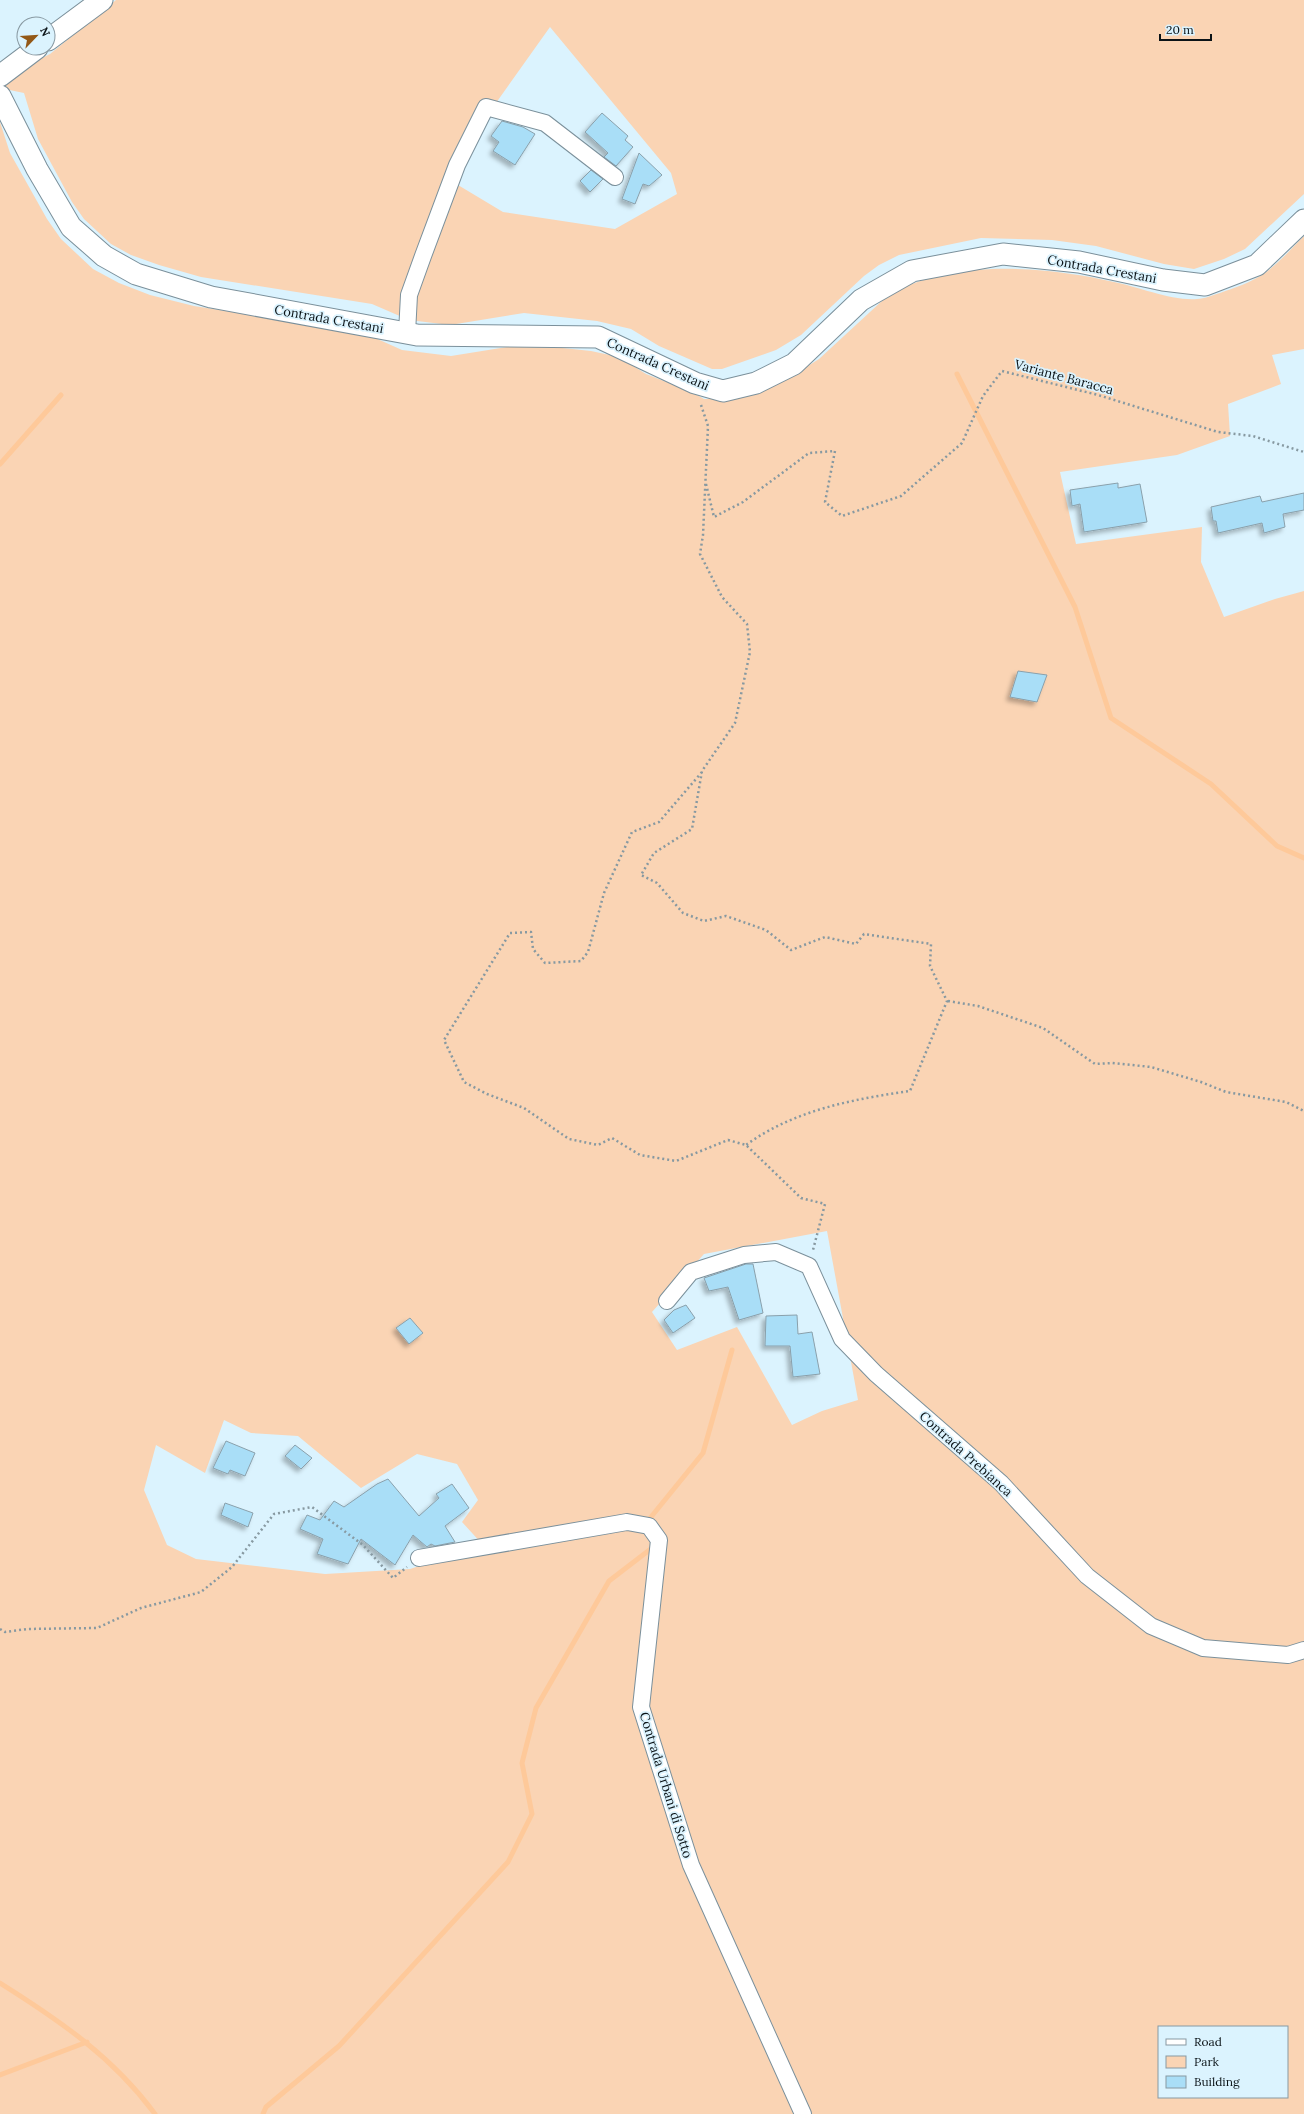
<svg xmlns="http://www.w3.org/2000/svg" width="1304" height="2114" font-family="Lora,serif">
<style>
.green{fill:#fad4b4;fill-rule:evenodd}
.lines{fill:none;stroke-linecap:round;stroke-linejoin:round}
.stream{stroke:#fec99a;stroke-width:5}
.building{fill:#a9def7;stroke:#8aa0ab;filter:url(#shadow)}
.minor-casing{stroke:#7b909b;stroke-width:18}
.tertiary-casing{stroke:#7b909b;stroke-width:23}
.path{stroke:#8799a1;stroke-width:2.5;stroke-dasharray:2 3;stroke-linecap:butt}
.minor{stroke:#fff;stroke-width:16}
.tertiary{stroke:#fff;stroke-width:21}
.labels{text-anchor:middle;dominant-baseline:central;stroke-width:3.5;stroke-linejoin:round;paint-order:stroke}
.street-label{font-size:13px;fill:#0b1317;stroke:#dbf3fe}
</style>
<defs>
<filter id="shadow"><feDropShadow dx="-3.5" dy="3.5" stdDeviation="2" flood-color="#0004"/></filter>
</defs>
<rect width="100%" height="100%" fill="#dbf3fe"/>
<path class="green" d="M 116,0 L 1304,0 L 1304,194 L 1245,249 L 1224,259 L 1194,269 L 1164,264 L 1096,246 L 1052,240 L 981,238 L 899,255 L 879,265 L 864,276 L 801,335 L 776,350 L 722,369 L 712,369 L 659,346 L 631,329 L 597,321 L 524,313 L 450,325 L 409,320 L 372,304 L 201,277 L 159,265 L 131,255 L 111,244 L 84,219 L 72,202 L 38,139 L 24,93 L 0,88 L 0,79 L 50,54 ZM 550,27 L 671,173 L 677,194 L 615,229 L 503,212 L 458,185 L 465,165 L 491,110 Z
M 0,122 L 10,153 L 47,219 L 61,239 L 93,269 L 119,283 L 150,295 L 194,306 L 364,333 L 402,350 L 451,356 L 525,344 L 591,351 L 619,357 L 646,374 L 692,392 L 704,399 L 725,399 L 789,378 L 819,359 L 883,300 C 941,257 1047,266 1114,282 C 1139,287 1172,301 1197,299 C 1204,299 1213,295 1220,293 C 1234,288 1249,283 1262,275 C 1277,265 1291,249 1304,236 L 1304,349 L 1272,355 L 1281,384 L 1228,404 L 1230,436 L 1177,455 L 1060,472 L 1076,544 L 1202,527 L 1201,562 L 1224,617 L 1275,599 L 1304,591 L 1304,2114 L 0,2114 ZM 827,1231 L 858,1400 L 822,1411 L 792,1425 L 737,1327 L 677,1350 L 652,1312 L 704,1254 ZM 224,1420 L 251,1433 L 298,1436 L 361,1488 L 417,1454 L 457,1464 L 478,1500 L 462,1522 L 483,1545 L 410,1569 L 325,1574 L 196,1559 L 167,1545 L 144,1490 L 156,1445 L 205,1473 ZM 1159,2027 L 1287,2027 L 1287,2097 L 1159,2097 Z"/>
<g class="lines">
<path class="stream" d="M 957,374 L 1075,607 L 1111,718 L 1211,784 L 1277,846 L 1304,858
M 0,464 L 61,395
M 651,1517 L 703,1453 L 732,1350
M 0,1983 C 59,2020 113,2057 155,2114
M 0,2075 L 87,2042
M 263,2114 L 266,2107 L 339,2046 L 508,1862 L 532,1814 L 522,1763 L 536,1708 L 609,1581 L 652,1548"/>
</g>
<path class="building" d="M 602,113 L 628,136 L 625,140 L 633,147 L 616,166 L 604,157 L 608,153 L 585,132 Z
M 502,121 L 523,127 L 535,134 L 515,165 L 493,151 L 499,142 L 491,136 Z
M 639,153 L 662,175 L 649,186 L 643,184 L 635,204 L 622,199 Z
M 591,170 L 603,179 L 590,192 L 580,181 Z
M 1118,483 L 1118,488 L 1140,484 L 1147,522 L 1084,532 L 1080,504 L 1072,506 L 1070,490 Z
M 1304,493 L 1304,510 L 1283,514 L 1285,527 L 1264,533 L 1262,523 L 1218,533 L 1216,521 L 1213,521 L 1211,507 L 1260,496 L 1262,502 Z
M 1018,671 L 1047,675 L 1037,702 L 1010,697 Z
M 746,1264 L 753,1264 L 763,1313 L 739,1320 L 728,1287 L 709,1291 L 704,1278 Z
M 686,1305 L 695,1318 L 673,1333 L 664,1320 L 674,1310 Z
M 797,1315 L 798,1334 L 812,1332 L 820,1374 L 793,1377 L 790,1346 L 765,1346 L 766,1316 Z
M 410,1318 L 423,1333 L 409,1344 L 396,1328 Z
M 226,1441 L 255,1453 L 245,1476 L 230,1470 L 228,1474 L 213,1468 Z
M 295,1445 L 312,1458 L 301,1469 L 285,1456 Z
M 388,1479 L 419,1516 L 439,1498 L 436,1494 L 452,1484 L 469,1508 L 445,1526 L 455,1542 L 435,1546 L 431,1544 L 427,1547 L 413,1535 L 395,1565 L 361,1539 L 348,1564 L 317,1554 L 323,1539 L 300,1529 L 307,1515 L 320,1520 L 334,1501 L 344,1507 L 377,1484 Z
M 225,1503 L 253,1513 L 248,1527 L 221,1515 Z"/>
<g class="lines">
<g class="minor-casing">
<path id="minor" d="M 407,333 L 409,295 L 423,256 L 457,165 L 486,107 L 545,123 L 615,177
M 667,1301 L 691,1272 L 744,1255 L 776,1252 L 809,1266 L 842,1339 L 876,1374 L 1001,1483 L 1087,1576 L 1151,1626 L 1203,1648 L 1288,1655 L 1304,1650
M 419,1558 L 627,1522 L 649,1526 L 659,1540 L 641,1707 L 691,1865 L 803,2114"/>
</g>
<g class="tertiary-casing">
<path id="tertiary" d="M 48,40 L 102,0
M 0,76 L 37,48
M 0,96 L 37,169 L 71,227 L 104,256 L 136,274 L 211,297 L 417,335 L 598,337 L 695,383 L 723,391 L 756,383 L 794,364 L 861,300 L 912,271 L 1003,254 L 1079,262 L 1163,280 L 1205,285 L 1257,265 L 1304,220"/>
</g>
<path class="path" d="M 701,405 L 708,426 L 703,535 L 700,554 L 722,597 L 747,624 L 750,652 L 735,723 L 702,771 L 692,829 L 654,853 L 641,875 L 657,883 L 683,913 L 704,921 L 726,916 L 766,930 L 791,950 L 825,937 L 856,944 L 864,934 L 931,944 L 930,966 L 947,1001 L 910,1091 C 854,1099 794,1110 746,1145
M 706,484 L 714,517 L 743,502 L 809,453 L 835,451 L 825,502 L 842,516 L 901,496 L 962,443 L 983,396 L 1002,371 L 1098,395 L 1218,432 L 1253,436 L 1304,452
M 702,772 L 659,822 L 632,832 L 604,893 L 588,952 L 581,961 L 545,963 L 533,949 L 531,932 L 510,933 L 444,1040 L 464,1082 L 487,1094 L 524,1108 L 569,1139 L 598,1145 L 612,1138 L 640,1155 L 676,1161 L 728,1140 L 746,1145 L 801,1198 L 825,1204 L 813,1250
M 948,1001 L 978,1006 L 1043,1028 L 1095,1064 L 1112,1063 L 1151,1067 L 1201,1082 L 1226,1092 L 1286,1102 L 1304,1111
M 0,1629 L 5,1632 L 27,1629 L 97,1628 L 141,1608 L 201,1592 L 232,1567 L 274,1514 L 312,1507 L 363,1545 L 393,1578 L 407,1567"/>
<use href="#minor" class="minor"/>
<use href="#tertiary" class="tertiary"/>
</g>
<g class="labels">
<g class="street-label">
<text transform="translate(1102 269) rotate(10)">Contrada Crestani</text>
<text transform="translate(329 319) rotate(10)">Contrada Crestani</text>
<text transform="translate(658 364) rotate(24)">Contrada Crestani</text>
<text transform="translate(1064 377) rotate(15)">Variante Baracca</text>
<text transform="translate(966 1454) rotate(42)">Contrada Prebianca</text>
<text transform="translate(666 1785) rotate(73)">Contrada Urbani di Sotto</text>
</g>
</g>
<rect x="1158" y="2026" width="130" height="72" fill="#dbf3fe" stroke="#8899a2"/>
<rect x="1166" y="2039" width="20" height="6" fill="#ffffff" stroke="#8899a2"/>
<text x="1194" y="2046" font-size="12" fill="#0b1317">Road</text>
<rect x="1166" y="2056" width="20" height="12" fill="#fad4b4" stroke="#8899a2"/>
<text x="1194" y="2066" font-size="12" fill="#0b1317">Park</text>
<rect x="1166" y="2076" width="20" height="12" fill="#a9def7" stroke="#8899a2"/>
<text x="1194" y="2086" font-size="12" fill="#0b1317">Building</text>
<g transform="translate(36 36) rotate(65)"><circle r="19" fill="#dbf3fe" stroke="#8899a2"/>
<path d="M0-3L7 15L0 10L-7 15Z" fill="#935817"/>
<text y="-6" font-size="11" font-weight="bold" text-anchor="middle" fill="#0b1317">N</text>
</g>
<path d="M1160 34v6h51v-6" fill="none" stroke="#0b1317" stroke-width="2"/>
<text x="1166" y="34" font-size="12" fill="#0b1317" stroke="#dbf3fe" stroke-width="3" paint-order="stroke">20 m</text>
</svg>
